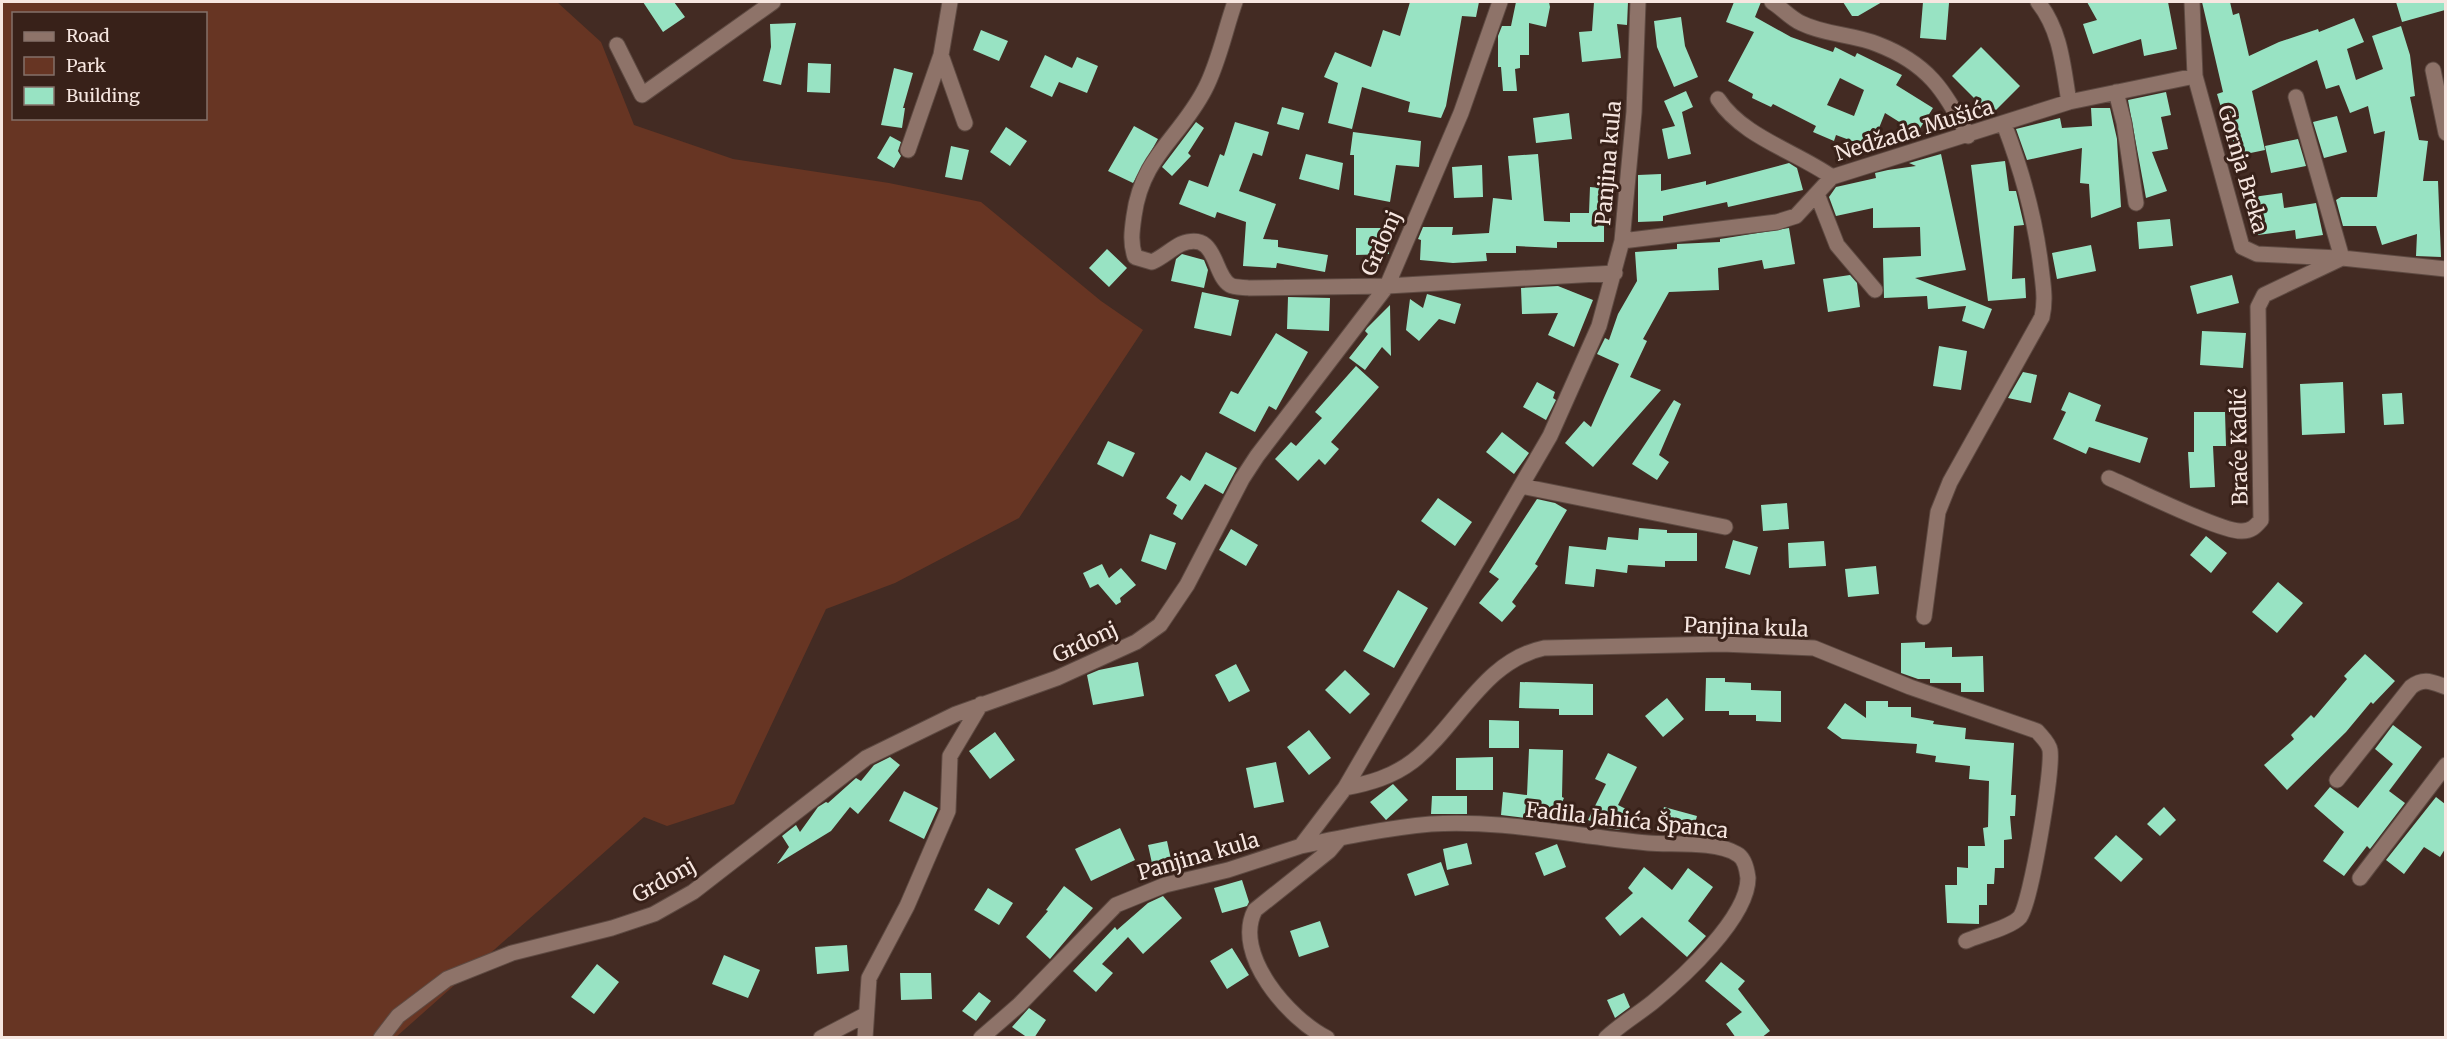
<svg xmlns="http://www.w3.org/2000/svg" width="2447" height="1039" font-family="Merriweather,serif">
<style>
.green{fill:#673523;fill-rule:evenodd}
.building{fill:#98e3c3;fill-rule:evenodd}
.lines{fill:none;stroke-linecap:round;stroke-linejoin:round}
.minor-casing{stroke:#5e4a42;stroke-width:17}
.minor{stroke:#8e7369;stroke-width:15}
.labels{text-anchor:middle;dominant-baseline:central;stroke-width:6;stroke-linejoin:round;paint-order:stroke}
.street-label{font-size:21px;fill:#f6e6e0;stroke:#382119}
</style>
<rect width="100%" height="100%" fill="#432b23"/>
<path class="green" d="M 2,2 L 557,2 L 601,42 L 634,125 L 733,159 L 889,183 L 981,202 L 1101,301 L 1143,330 L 1019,518 L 895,583 L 826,609 L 734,804 L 667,826 L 644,817 L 396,1037 L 2,1038 ZM 14,14 L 206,14 L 206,118 L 14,118 Z"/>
<path class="building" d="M 643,2 L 674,2 L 685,17 L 663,32 Z
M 1410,2 L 1479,2 L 1476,17 L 1462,16 L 1446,106 L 1441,118 L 1408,112 L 1410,102 L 1362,87 L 1352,129 L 1328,123 L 1338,83 L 1324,77 L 1335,52 L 1371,67 L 1383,30 L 1400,36 Z
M 1516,2 L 1549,2 L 1550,7 L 1546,27 L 1529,23 L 1529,55 L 1520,55 L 1520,68 L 1515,69 L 1517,91 L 1503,91 L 1501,67 L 1498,67 L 1498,36 L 1502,26 L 1511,26 Z
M 1594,2 L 1628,2 L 1627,25 L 1617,24 L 1621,58 L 1582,62 L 1579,32 L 1592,31 Z
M 1734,2 L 1761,2 L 1755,17 L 1791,37 L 1833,52 L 1835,47 L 1855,57 L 1857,53 L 1902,75 L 1896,85 L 1933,108 L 1917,133 L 1885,113 L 1871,148 L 1836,135 L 1834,141 L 1813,132 L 1816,126 L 1773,104 L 1771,107 L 1752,98 L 1753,94 L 1728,81 L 1754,32 L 1726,22 ZM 1840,78 L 1864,90 L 1854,116 L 1827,105 Z
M 1843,2 L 1882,2 L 1858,16 L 1852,16 Z
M 1923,2 L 1949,3 L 1946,40 L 1920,38 Z
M 2087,2 L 2168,2 L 2177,49 L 2144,56 L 2141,39 L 2093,54 L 2083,24 L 2097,20 Z
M 2202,2 L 2230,2 L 2233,15 L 2239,13 L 2249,56 L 2279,42 L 2318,29 L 2319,32 L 2354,18 L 2364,42 L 2347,49 L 2356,80 L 2383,69 L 2372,36 L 2401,26 L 2410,55 L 2415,96 L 2410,97 L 2419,140 L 2428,141 L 2423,181 L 2438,181 L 2441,257 L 2416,256 L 2417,234 L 2382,245 L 2376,226 L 2343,226 L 2336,200 L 2341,197 L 2377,197 L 2385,131 L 2374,134 L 2368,106 L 2350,113 L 2339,85 L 2326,89 L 2317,60 L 2252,91 L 2265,150 L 2236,156 L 2229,120 L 2225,121 L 2217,94 L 2223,92 Z
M 2396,2 L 2445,2 L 2445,10 L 2402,22 Z
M 1681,17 L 1685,46 L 1698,77 L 1674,87 L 1657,47 L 1654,21 Z
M 796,23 L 781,85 L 763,81 L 771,47 L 770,24 Z
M 981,30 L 1008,41 L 999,61 L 973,50 Z
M 1981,47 L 2020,86 L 1991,115 L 1952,76 Z
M 1045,55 L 1072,68 L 1077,57 L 1098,66 L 1087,93 L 1059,82 L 1052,97 L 1030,87 Z
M 808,63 L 831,64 L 830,93 L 807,92 Z
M 894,68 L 913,73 L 903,108 L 905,108 L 902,128 L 881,125 Z
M 1686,91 L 1693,107 L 1682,112 L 1691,154 L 1668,159 L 1662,129 L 1675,126 L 1664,101 Z
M 2166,92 L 2171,115 L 2161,117 L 2168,149 L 2152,152 L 2167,191 L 2146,198 L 2128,100 Z
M 1282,107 L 1304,113 L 1299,130 L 1277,124 Z
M 2091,108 L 2110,108 L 2117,139 L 2121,207 L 2091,218 L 2089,184 L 2080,183 L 2082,148 L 2027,160 L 2016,129 L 2060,118 L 2062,128 L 2092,126 Z
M 1569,113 L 1572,139 L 1536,143 L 1533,118 Z
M 2337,116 L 2347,152 L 2324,158 L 2313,122 Z
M 1196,122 L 1204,128 L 1188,153 L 1191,156 L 1172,176 L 1162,167 Z
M 1235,122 L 1269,132 L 1262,156 L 1253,153 L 1239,191 L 1276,204 L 1263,239 L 1278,240 L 1278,247 L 1328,255 L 1325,272 L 1277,263 L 1276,268 L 1243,266 L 1246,222 L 1217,212 L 1215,218 L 1179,204 L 1189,180 L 1208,187 L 1220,154 L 1224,156 Z
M 1134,126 L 1158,139 L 1133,183 L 1108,171 Z
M 1006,127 L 1027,141 L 1010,166 L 990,152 Z
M 1353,132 L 1421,141 L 1419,167 L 1396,165 L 1390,202 L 1354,195 L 1354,155 L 1350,155 Z
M 890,136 L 901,142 L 898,151 L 901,156 L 894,168 L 877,158 Z
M 2298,139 L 2306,166 L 2271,173 L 2265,146 Z
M 951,146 L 969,150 L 962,180 L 945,177 Z
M 1306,154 L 1343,163 L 1339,190 L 1299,179 Z
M 1538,154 L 1544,221 L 1570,222 L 1570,213 L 1589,213 L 1590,187 L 1612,189 L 1611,212 L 1604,211 L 1604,242 L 1557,242 L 1557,248 L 1516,246 L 1516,253 L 1486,253 L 1487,261 L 1453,263 L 1420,260 L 1421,240 L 1418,239 L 1423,227 L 1453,227 L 1452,235 L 1489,233 L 1493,198 L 1512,200 L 1508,156 Z
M 1941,154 L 1966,270 L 1915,278 L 1992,309 L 1984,329 L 1962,321 L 1966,306 L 1928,309 L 1927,296 L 1884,298 L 1883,258 L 1921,256 L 1920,227 L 1873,228 L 1873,208 L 1836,216 L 1829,197 L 1836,187 L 1876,178 L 1875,173 L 1888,170 L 1916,166 L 1909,163 Z
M 2005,161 L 2009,191 L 2016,191 L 2024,225 L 2014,226 L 2012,279 L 2025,278 L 2026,298 L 1988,301 L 1971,165 Z
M 1789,163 L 1797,168 L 1803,190 L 1728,207 L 1727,202 L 1663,216 L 1663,221 L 1638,222 L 1638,175 L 1661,174 L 1661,191 L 1706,181 L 1706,185 Z
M 1482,165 L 1483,197 L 1454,198 L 1452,167 Z
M 2282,193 L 2284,208 L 2316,203 L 2323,235 L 2296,239 L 2295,230 L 2258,235 L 2253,197 Z
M 2170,219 L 2173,246 L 2139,249 L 2137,222 Z
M 1356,228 L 1389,228 L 1389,254 L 1356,255 Z
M 1789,228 L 1795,264 L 1764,269 L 1762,260 L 1718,268 L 1719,290 L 1669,292 L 1643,339 L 1647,341 L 1630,377 L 1661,390 L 1593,467 L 1565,443 L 1584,421 L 1591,427 L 1619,364 L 1597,354 L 1605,338 L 1609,340 L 1618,314 L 1637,281 L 1635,252 L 1677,249 L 1677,244 L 1720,242 L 1720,239 Z
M 2091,245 L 2096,271 L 2057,279 L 2052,253 Z
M 1107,249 L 1127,268 L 1109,287 L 1089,268 Z
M 1182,254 L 1204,260 L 1208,270 L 1204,288 L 1171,281 L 1176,259 Z
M 1850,275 L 1857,283 L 1860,307 L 1828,312 L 1823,279 Z
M 2232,275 L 2239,303 L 2197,314 L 2190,286 Z
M 1558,286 L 1593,300 L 1574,347 L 1548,335 L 1558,313 L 1522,314 L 1521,288 Z
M 1202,292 L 1239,300 L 1231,336 L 1194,328 Z
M 1427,294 L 1461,304 L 1455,324 L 1439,319 L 1419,341 L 1406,330 L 1410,299 L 1423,308 Z
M 1288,297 L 1330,298 L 1329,331 L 1287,329 Z
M 1390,305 L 1391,356 L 1382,347 L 1365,370 L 1349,358 L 1368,334 L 1365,331 L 1367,328 Z
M 2202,331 L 2246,333 L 2243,368 L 2200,365 Z
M 1276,333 L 1308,352 L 1276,410 L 1269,406 L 1255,432 L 1219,413 L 1231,391 L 1238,394 Z
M 1939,346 L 1967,351 L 1961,390 L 1933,386 Z
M 1356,366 L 1379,387 L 1331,442 L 1339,449 L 1325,465 L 1319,459 L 1298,481 L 1275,459 L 1291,442 L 1296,446 L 1322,418 L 1315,412 Z
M 2023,372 L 2037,375 L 2031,403 L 2008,398 Z
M 1537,382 L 1555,392 L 1553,398 L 1556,400 L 1546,420 L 1523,407 Z
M 2343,382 L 2345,433 L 2302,435 L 2300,384 Z
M 2069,392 L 2101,405 L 2095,421 L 2148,438 L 2140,463 L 2089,447 L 2086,454 L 2053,439 L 2066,412 L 2061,410 Z
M 2402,393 L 2404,424 L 2384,425 L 2382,394 Z
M 1674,400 L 1681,404 L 1659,455 L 1669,462 L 1657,480 L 1632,464 Z
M 2194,412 L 2225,412 L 2226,446 L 2213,446 L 2215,487 L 2190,488 L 2188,452 L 2194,452 Z
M 1502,432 L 1529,453 L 1514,474 L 1486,452 Z
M 1108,441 L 1135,453 L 1123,477 L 1097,464 Z
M 1206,452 L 1237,468 L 1223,494 L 1205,484 L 1182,520 L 1173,514 L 1177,505 L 1166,498 L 1181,475 L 1190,481 Z
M 1438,498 L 1472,522 L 1455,546 L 1421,521 Z
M 1537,499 L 1555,503 L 1567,510 L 1535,564 L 1538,566 L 1512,602 L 1516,606 L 1502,622 L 1479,603 L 1499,579 L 1489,572 Z
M 1787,503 L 1789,529 L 1763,531 L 1761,505 Z
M 1639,528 L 1667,530 L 1667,533 L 1697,533 L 1697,561 L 1665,561 L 1665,567 L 1628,565 L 1627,573 L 1596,569 L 1594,587 L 1565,584 L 1569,546 L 1606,550 L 1608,537 L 1638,540 Z
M 1231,529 L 1258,545 L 1246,566 L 1219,550 Z
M 1150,534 L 1176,543 L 1166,570 L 1141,561 Z
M 2206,536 L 2227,553 L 2211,573 L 2190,555 Z
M 1733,540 L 1758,547 L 1750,575 L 1725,568 Z
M 1824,541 L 1826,566 L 1789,568 L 1788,543 Z
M 1102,564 L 1109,578 L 1121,568 L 1136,585 L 1120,598 L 1121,602 L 1116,605 L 1098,584 L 1090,588 L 1083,573 Z
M 1876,566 L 1879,594 L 1848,597 L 1845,569 Z
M 2278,582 L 2303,603 L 2277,633 L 2252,612 Z
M 1398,590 L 1428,608 L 1394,668 L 1363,651 Z
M 1925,642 L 1925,648 L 1952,647 L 1952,657 L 1983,656 L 1984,692 L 1961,692 L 1961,683 L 1930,683 L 1930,679 L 1918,679 L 1901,673 L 1901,643 Z
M 2365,654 L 2395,681 L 2373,704 L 2371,702 L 2346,732 L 2287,790 L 2264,765 L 2294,739 L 2291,735 L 2311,715 L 2314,718 L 2347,679 L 2344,676 Z
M 1138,662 L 1144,696 L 1093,705 L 1087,675 L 1099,670 Z
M 1236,664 L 1250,691 L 1229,702 L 1215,675 Z
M 1345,670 L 1370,694 L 1350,714 L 1325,690 Z
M 1706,678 L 1725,678 L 1725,682 L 1751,683 L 1751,690 L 1781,691 L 1781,722 L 1756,721 L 1756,715 L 1729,715 L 1729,711 L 1705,711 Z
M 1520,682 L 1593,684 L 1593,715 L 1559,715 L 1559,709 L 1519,708 Z
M 1667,698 L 1684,719 L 1663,737 L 1645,716 Z
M 1866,701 L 1888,701 L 1888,707 L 1911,707 L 1911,717 L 1934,721 L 1933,724 L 1966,728 L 1965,739 L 2014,743 L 2011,795 L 2016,795 L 2015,816 L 2010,816 L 2012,839 L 2004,840 L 2004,868 L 1995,868 L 1994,884 L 1987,884 L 1987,905 L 1979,905 L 1979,924 L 1947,923 L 1945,885 L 1957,885 L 1957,867 L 1968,868 L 1968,846 L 1985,846 L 1983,828 L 1988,827 L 1989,781 L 1969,779 L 1970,766 L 1935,762 L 1936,756 L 1916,753 L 1917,744 L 1842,739 L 1827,728 L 1845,703 L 1866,718 Z
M 1489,720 L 1519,721 L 1519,748 L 1489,748 Z
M 2393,725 L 2422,747 L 2389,791 L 2405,803 L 2370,849 L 2367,846 L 2344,876 L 2323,861 L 2344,832 L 2314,806 L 2330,787 L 2358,808 L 2393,764 L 2375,749 Z
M 1309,730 L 1331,758 L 1309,775 L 1287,747 Z
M 995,732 L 1015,760 L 990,779 L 969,751 Z
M 1529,749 L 1563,750 L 1562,797 L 1564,798 L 1553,821 L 1539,819 L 1527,814 L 1527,818 L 1501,815 L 1503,792 L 1527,795 Z
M 1608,753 L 1637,767 L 1618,805 L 1630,811 L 1620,830 L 1606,828 L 1588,820 L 1606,784 L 1595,779 Z
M 890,757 L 900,765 L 858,814 L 850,807 L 831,831 L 777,864 L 789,847 L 782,836 L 796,825 L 800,832 L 818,807 L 826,802 L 828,803 L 856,778 L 861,781 L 874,765 Z
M 1493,757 L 1493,790 L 1456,790 L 1456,758 Z
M 1276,762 L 1284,802 L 1254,808 L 1246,768 Z
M 1393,784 L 1408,800 L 1386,820 L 1370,802 Z
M 904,791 L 938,808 L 924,839 L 889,821 Z
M 1432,796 L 1467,796 L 1467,814 L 1431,814 Z
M 2436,797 L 2445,804 L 2445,849 L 2440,857 L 2424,847 L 2404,874 L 2386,860 Z
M 1664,807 L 1697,816 L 1692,835 L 1657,832 Z
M 2164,807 L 2176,820 L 2160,836 L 2147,824 Z
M 1120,828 L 1135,860 L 1091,881 L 1075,849 Z
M 2116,835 L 2143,859 L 2121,882 L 2094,858 Z
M 1167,841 L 1172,864 L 1153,868 L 1148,845 Z
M 1467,843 L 1472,864 L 1447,870 L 1443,849 Z
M 1557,844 L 1566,867 L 1544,876 L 1535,853 Z
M 1441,862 L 1449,885 L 1415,896 L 1407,874 Z
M 1644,867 L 1672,890 L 1688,868 L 1713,887 L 1688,921 L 1706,936 L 1687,957 L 1642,917 L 1620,936 L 1605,918 L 1633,893 L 1628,888 Z
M 1242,880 L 1249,902 L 1247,906 L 1222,913 L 1214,888 Z
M 1064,886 L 1093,908 L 1050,959 L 1026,937 L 1048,911 L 1046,910 Z
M 988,888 L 1013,903 L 999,925 L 974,910 Z
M 1163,896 L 1182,918 L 1143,954 L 1128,937 L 1102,964 L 1113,973 L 1096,992 L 1073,971 L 1115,927 L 1117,930 L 1148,903 Z
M 1320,921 L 1329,947 L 1299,957 L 1290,931 Z
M 847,945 L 849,971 L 817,974 L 815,947 Z
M 1232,948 L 1249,975 L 1227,989 L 1210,961 Z
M 724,955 L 760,970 L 748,998 L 712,984 Z
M 1721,962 L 1745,981 L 1738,989 L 1770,1031 L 1761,1038 L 1736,1038 L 1726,1024 L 1742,1012 L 1705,981 Z
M 597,964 L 619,982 L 594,1014 L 571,997 Z
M 900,973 L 931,973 L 932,999 L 901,1000 Z
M 979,992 L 991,1001 L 976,1021 L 962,1011 Z
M 1624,993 L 1630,1007 L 1615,1018 L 1607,1000 Z
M 1029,1008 L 1046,1020 L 1034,1038 L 1028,1038 L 1012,1027 Z"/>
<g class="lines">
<g class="minor-casing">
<path id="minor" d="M 1235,2 C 1225,30 1219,62 1205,89 C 1180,138 1142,156 1134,216 C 1132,230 1130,243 1135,257 L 1152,262 C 1163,257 1171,249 1181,244 C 1218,230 1212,274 1230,285 C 1235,288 1244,287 1249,288 L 1387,286 L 1615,273
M 1772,2 C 1782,8 1790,18 1801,23 C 1825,35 1852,34 1877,44 C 1927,63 1945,90 1968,136
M 2038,2 C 2061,31 2063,66 2069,102
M 2192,2 L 2195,76 L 2242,247 L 2257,254 L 2339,258
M 617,45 L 642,95 L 773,2
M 941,55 L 965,123
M 2433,70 L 2446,133
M 2116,92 L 2124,123 L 2136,203
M 2296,97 L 2342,258 L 2446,269
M 1718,99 C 1743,137 1795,151 1832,177
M 908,150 L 941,55 L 950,2
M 1817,194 L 1837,245 L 1875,290
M 1622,241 L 1777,222 L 1796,216 L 1832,177 L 2069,102 L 2195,76
M 2109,478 C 2133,488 2223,533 2242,531 C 2251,531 2255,527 2261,520 L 2258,307 L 2264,295 L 2342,258
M 1521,486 L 1725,527
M 1924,617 L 1938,512 L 1950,482 L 2042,317 C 2046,300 2043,284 2041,267 C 2035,217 2022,171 2004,124
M 2337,780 L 2411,687 C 2424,677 2432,682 2446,687
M 1345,788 C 1370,783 1392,777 1413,761 C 1458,726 1483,661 1544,648 L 1722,644 L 1814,648 L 1910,687 L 2037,731 C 2041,736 2049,743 2050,750 C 2053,770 2031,902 2020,917 C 2012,927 1979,935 1966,941
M 1301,846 C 1344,837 1387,828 1431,824 C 1503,819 1577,837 1648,843 C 1673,845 1716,841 1737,854 C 1745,858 1747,870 1748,878 C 1748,918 1682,978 1653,1002 C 1638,1014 1621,1024 1606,1038
M 2360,878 L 2446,765
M 381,1038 L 398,1016 L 447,979 L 512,953 L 612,928 L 654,914 L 693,892 L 866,758 L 956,714 L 1057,678 L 1136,642 L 1160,625 L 1187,585 L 1242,479 L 1257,456 L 1387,286 L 1461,113 L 1500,2
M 821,1038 L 865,1015
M 865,1038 L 869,978 L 907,906 L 948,811 L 950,756 L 981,704
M 981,1038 L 1019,1005 L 1116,905 L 1165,885 L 1228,870 L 1301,846 L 1345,788 L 1550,436 L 1599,326 L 1622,241 L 1634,112 L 1638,2
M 1327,1038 C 1289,1019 1232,954 1255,910 L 1329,851 L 1340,838"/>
</g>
<use href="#minor" class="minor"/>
</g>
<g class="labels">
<g class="street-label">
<text transform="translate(1914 130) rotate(-17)">Nedžada Mušića</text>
<text transform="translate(1608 163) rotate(-85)">Panjina kula</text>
<text transform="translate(2243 169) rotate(74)">Gornja Breka</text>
<text transform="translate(1381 243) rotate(-66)">Grdonj</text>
<text transform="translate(2239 447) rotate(-91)">Braće Kadić</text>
<text transform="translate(1746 627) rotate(2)">Panjina kula</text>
<text transform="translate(1085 642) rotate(-25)">Grdonj</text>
<text transform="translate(1627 820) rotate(6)">Fadila Jahića Španca</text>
<text transform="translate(1198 856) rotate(-16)">Panjina kula</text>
<text transform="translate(664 880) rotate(-29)">Grdonj</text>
</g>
</g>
<rect width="2447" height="1039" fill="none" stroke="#f6e6e0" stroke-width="6"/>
<rect x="12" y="12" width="195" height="108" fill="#382119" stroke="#847069" stroke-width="1.5"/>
<rect x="24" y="32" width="30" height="9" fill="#8e7369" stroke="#847069" stroke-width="1.5"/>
<text x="66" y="42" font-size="18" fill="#f6e6e0">Road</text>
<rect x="24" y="57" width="30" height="18" fill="#673523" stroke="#847069" stroke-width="1.5"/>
<text x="66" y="72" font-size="18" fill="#f6e6e0">Park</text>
<rect x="24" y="87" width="30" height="18" fill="#98e3c3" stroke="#847069" stroke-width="1.5"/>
<text x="66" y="102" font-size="18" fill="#f6e6e0">Building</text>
</svg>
